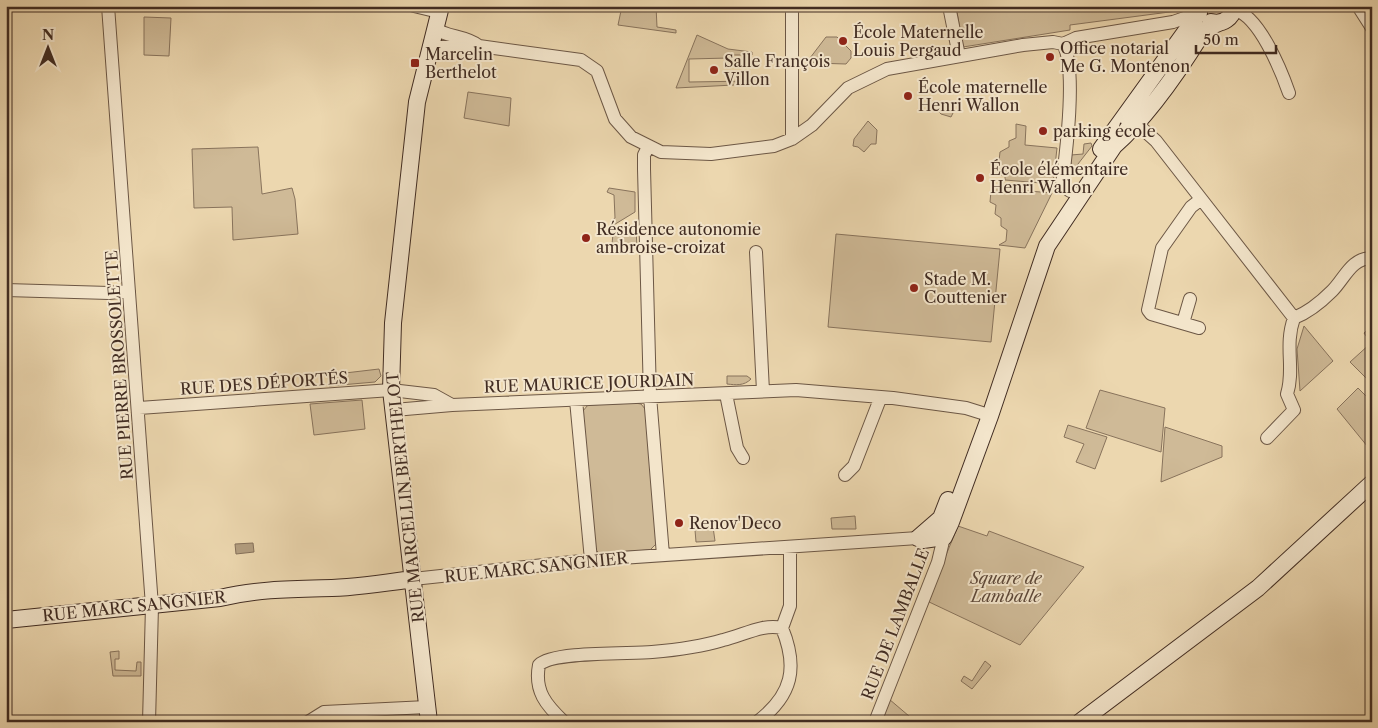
<svg xmlns="http://www.w3.org/2000/svg" width="1378" height="728" font-family="'Libre Caslon Text',serif">
<style>
.green{fill:#cfba97;stroke:#88735c}
.water{fill:#b29d7f;stroke:#85705a}
.lines{fill:none;stroke-linecap:round;stroke-linejoin:round}
.street-casing{stroke:#6c5745;stroke-width:14}
.secondary-casing{stroke:#412c22;stroke-width:18}
.street{stroke:#f3e5cb;stroke-width:12}
.secondary{stroke:#f3e5cb;stroke-width:16}
.poi-dot{fill:#8f2418;stroke:#f3e5cb;stroke-width:2}
.labels{text-anchor:middle;dominant-baseline:central;stroke-width:4;stroke-linejoin:round;paint-order:stroke}
.poi-label{font-size:16px;fill:#412c22;stroke:#f3e5cb;text-anchor:start}
.street-label{font-size:16px;fill:#412c22;stroke:#f3e5cb}
.park-label{font-size:16px;font-style:italic;fill:#5d4839;stroke:#f3e5cb}
</style>
<rect width="100%" height="100%" fill="#ecd7af"/>
<filter id="stains"><feTurbulence type="fractalNoise" baseFrequency=".004" numOctaves="4"/><feColorMatrix values="0 0 0 0 .2 0 0 0 0 .09 0 0 0 0 .02 0 0 0 .5 -.17"/></filter>
<radialGradient id="worn" r=".72"><stop offset=".6" stop-color="#630" stop-opacity="0"/><stop offset="1" stop-color="#630" stop-opacity=".3"/></radialGradient>
<path class="green" d="M 622,6 L 656,6 L 657,27 L 676,30 L 676,33 L 618,25 Z
M 956,6 L 1189,6 L 1189,8 L 1177,11 L 1070,25 L 1070,30 L 963,47 Z
M 144,17 L 171,18 L 169,56 L 144,55 Z
M 697,35 L 728,49 L 752,52 L 752,55 L 730,55 L 729,58 L 689,59 L 689,82 L 752,81 L 753,84 L 676,88 Z
M 826,37 L 837,37 L 851,51 L 851,58 L 846,64 L 814,63 L 810,58 Z
M 468,92 L 511,98 L 509,126 L 464,118 Z
M 947,102 L 953,113 L 951,117 L 941,114 L 937,110 L 940,103 Z
M 868,121 L 877,130 L 876,144 L 871,144 L 864,152 L 858,147 L 853,146 L 854,139 Z
M 1016,124 L 1026,126 L 1025,145 L 1057,148 L 1053,184 L 1005,180 L 1005,176 L 992,174 L 993,163 L 999,161 L 1000,152 L 1009,147 L 1009,141 L 1016,138 Z
M 1091,143 L 1092,146 L 1071,173 L 1071,155 L 1083,154 L 1084,144 Z
M 258,147 L 262,194 L 292,188 L 295,199 L 298,234 L 233,240 L 232,207 L 194,208 L 192,149 Z
M 609,188 L 635,192 L 635,212 L 612,226 L 611,221 L 615,218 L 614,195 L 607,192 Z
M 994,188 L 1052,193 L 1025,248 L 999,245 L 1006,241 L 1007,230 L 1001,226 L 1001,218 L 995,214 L 996,205 L 990,202 L 991,191 Z
M 629,225 L 636,229 L 637,248 L 612,244 L 613,234 Z
M 836,234 L 1000,249 L 991,342 L 828,327 Z
M 1304,326 L 1333,361 L 1300,391 L 1297,349 Z
M 1372,326 L 1372,384 L 1350,362 L 1371,343 L 1364,333 Z
M 379,369 L 381,376 L 375,382 L 329,386 L 328,375 Z
M 747,376 L 751,379 C 744,386 736,385 727,384 L 727,376 Z
M 1358,388 L 1368,398 L 1372,395 L 1372,452 L 1337,409 Z
M 1100,390 L 1165,408 L 1161,452 L 1086,428 Z
M 362,400 L 365,429 L 314,435 L 310,404 Z
M 635,403 L 641,404 L 646,410 L 657,543 L 650,550 L 599,553 L 595,549 L 582,412 L 588,405 Z
M 1068,425 L 1107,437 L 1095,469 L 1076,462 L 1084,444 L 1064,437 Z
M 1165,427 L 1222,446 L 1222,457 L 1161,482 Z
M 855,516 L 856,529 L 832,529 L 831,518 Z
M 958,526 L 987,536 L 989,531 L 1084,567 L 1020,645 L 927,601 Z
M 702,527 L 713,527 L 715,541 L 696,542 L 695,530 L 702,529 Z
M 119,651 L 119,659 L 115,659 L 115,670 L 136,671 L 137,662 L 141,662 L 141,676 L 113,676 L 110,652 Z
M 985,661 L 991,666 L 972,689 L 961,681 L 964,676 L 972,681 Z
M 889,699 L 916,722 L 901,722 L 882,716 Z"/>
<path class="water" d="M 253,543 L 254,552 L 236,554 L 235,544 Z"/>
<g class="lines">
<g class="street-casing">
<path id="street" d="M 108,6 L 152,606 L 149,722
M 414,6 L 439,12
M 792,6 L 792,139
M 949,6 L 959,56
M 1358,6 L 1372,28
M 1235,10 C 1259,16 1281,70 1289,93
M 434,28 C 448,38 465,35 479,46
M 1063,44 C 1077,68 1066,154 1062,185 L 1070,191
M 429,47 L 479,46 L 581,60 L 597,71 L 615,119 L 631,137 L 661,152 L 711,154 L 774,146 L 792,139 L 812,125 L 848,88 L 887,69 L 1023,45 L 1053,42 L 1063,44 L 1076,38 L 1173,22 L 1199,13
M 1136,123 L 1156,141 L 1294,318
M 648,147 L 644,155 L 644,169 L 650,396 L 663,555
M 756,252 L 763,391
M 6,290 L 109,293 L 129,291
M 1183,323 L 1190,299
M 1199,328 L 1151,314 L 1148,310 L 1162,248 L 1191,207 L 1200,200
M 726,394 L 737,448 L 743,458
M 576,400 L 591,560
M 139,408 L 391,390 L 434,395 L 452,405
M 394,410 L 452,405 L 796,390 L 893,398 L 966,408 L 982,413
M 1267,438 L 1294,410 L 1287,394 C 1295,369 1284,346 1294,318 C 1309,312 1321,302 1332,291 C 1345,278 1351,258 1372,258
M 845,475 L 854,466 L 880,399
M 413,579 L 591,560 L 918,538
M 308,722 L 324,712 L 427,707
M 564,722 C 546,705 534,691 539,665 C 552,651 630,654 652,652 C 676,650 700,647 723,640 C 742,636 763,623 782,628
M 757,722 C 793,695 798,667 782,628 L 790,606 L 790,547
M 875,722 L 938,562 L 944,537"/>
</g>
<g class="secondary-casing">
<path id="secondary" d="M 1211,22 C 1223,25 1232,18 1235,6
M 1101,149 L 1199,13
M 918,538 L 923,540 L 944,537 L 951,522 L 990,416 L 1047,246 L 1114,146 C 1147,117 1178,72 1201,35 L 1209,27 L 1221,22
M 918,538 L 941,518 L 948,500
M 6,620 L 220,598 C 257,589 293,589 332,588 C 359,587 386,583 413,579
M 429,722 L 391,390 L 393,323 L 417,102 L 441,6
M 1080,722 L 1258,588 L 1372,483"/>
</g>
<use href="#street" class="street"/>
<use href="#secondary" class="secondary"/>
</g>
<g class="poi-dot">
<circle cx="843" cy="41" r="5"/>
<circle cx="1050" cy="57" r="5"/>
<rect x="410" y="58" width="10" height="10" rx="2.5"/>
<circle cx="714" cy="70" r="5"/>
<circle cx="908" cy="96" r="5"/>
<circle cx="1043" cy="131" r="5"/>
<circle cx="980" cy="178" r="5"/>
<circle cx="586" cy="238" r="5"/>
<circle cx="914" cy="288" r="5"/>
<circle cx="679" cy="523" r="5"/>
</g>
<g class="labels">
<g class="poi-label">
<text x="853" y="32">École Maternelle<tspan x="853" dy="18">Louis Pergaud</tspan></text>
<text x="1060" y="48">Office notarial<tspan x="1060" dy="18">Me G. Montenon</tspan></text>
<text x="425" y="54">Marcelin<tspan x="425" dy="18">Berthelot</tspan></text>
<text x="724" y="61">Salle François<tspan x="724" dy="18">Villon</tspan></text>
<text x="918" y="87">École maternelle<tspan x="918" dy="18">Henri Wallon</tspan></text>
<text x="1053" y="131">parking école</text>
<text x="990" y="169">École élémentaire<tspan x="990" dy="18">Henri Wallon</tspan></text>
<text x="596" y="229">Résidence autonomie<tspan x="596" dy="18">ambroise-croizat</tspan></text>
<text x="924" y="279">Stade M.<tspan x="924" dy="18">Couttenier</tspan></text>
<text x="689" y="523">Renov'Deco</text>
</g>
<g class="street-label">
<text transform="translate(119 365) rotate(-94)">RUE PIERRE BROSSOLETTE</text>
<text transform="translate(264 383) rotate(-4)">RUE DES DÉPORTÉS</text>
<text transform="translate(589 383) rotate(-2)">RUE MAURICE JOURDAIN</text>
<text transform="translate(405 497) rotate(-96)">RUE MARCELLIN BERTHELOT</text>
<text transform="translate(536 567) rotate(-6)">RUE MARC SANGNIER</text>
<text transform="translate(134 606) rotate(-6)">RUE MARC SANGNIER</text>
<text transform="translate(895 624) rotate(-69)">RUE DE LAMBALLE</text>
</g>
<g class="park-label">
<text x="1006" y="578">Square de<tspan x="1006" dy="18">Lamballe</tspan></text>
</g>
</g>
<rect width="1378" height="728" fill="none" stroke="#ecd7af" stroke-width="25"/>
<rect x="8" y="8" width="1363" height="713" fill="none" stroke="#412c22" stroke-width="2.5"/>
<rect x="12" y="12" width="1353" height="703" fill="none" stroke="#412c22"/>
<g transform="translate(48 48)" stroke="#f3e5cb" stroke-width="4" paint-order="stroke">
<path d="M0-4L9 19L0 12L-9 19Z" fill="#412c22"/>
<text y="-8" font-size="14" font-weight="bold" text-anchor="middle" fill="#412c22">N</text>
</g>
<path d="M1196 45v8h80v-8" fill="none" stroke="#412c22" stroke-width="2.5"/>
<text x="1203" y="45" font-size="15" fill="#412c22" stroke="#f3e5cb" stroke-width="4" paint-order="stroke">50 m</text>
<rect width="100%" height="100%" filter="url(#stains)"/>
<rect width="100%" height="100%" fill="url(#worn)"/>
</svg>
